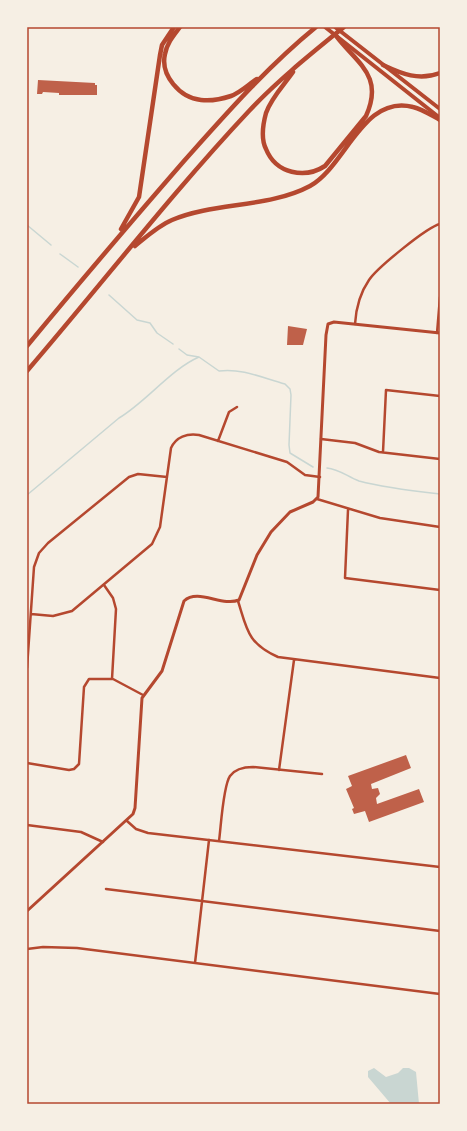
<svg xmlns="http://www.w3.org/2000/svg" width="467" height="1131" font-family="Karla,sans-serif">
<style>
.water{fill:#c9d6d2}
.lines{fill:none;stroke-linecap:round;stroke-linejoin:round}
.stream{stroke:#c9d6d2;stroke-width:1.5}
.building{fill:#bf614a}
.minor{stroke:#b5482f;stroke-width:2.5}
.tertiary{stroke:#b5482f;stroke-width:3}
.primary{stroke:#b5482f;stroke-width:4}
.motorway{stroke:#b5482f;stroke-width:4.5}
.neatline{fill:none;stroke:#b5482f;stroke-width:1.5}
</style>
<rect width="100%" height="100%" fill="#f6efe4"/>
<path class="water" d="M 374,1068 L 386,1077 L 398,1073 L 403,1068 L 409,1068 L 416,1072 L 419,1104 L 391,1104 L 368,1077 L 368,1071 Z"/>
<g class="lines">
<path class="stream" d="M 27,225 L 51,245
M 60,254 L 78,267
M 109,295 L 137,320 L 150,323 L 157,333 L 173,344
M 179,349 L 187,355 L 199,357 L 219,371 C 242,368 263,378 285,384 L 290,389 L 291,395 L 289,445 L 290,453 L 313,467
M 327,468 C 339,469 348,477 359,481 C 385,488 413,491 440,494
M 27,495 L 119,418 C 146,402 171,369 199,357"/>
</g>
<path class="building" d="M 38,80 L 95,83 L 95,85 L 97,85 L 97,95 L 59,95 L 59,93 L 43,92 L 42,94 L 37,94 Z
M 288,326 L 307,329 L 303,345 L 287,345 Z
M 406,755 L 411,768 L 371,784 L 372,789 L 378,788 L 380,794 L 376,798 L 377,804 L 419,789 L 424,802 L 369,822 L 365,811 L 354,814 L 352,809 L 354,808 L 346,789 L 352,786 L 348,776 Z"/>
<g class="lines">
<path class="minor" d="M 355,324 C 356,308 360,293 369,280 C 377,268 427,227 440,224
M 437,333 L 440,297
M 321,439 L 355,443 L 379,452 L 440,459
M 218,441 L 229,412 L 237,407
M 383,452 L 386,390 L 440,396
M 317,499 L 380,518 L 440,527
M 348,510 L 345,578 L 440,590
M 104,585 L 113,598 L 116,609 L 112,679
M 238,601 C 247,629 247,643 278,657 L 440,678
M 31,614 L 53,616 L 72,611 L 152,544 L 160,527 L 171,448 C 176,437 187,433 199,435 L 287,462 L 305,475 L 320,477
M 27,668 L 34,567 L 39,553 L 48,543 L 129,477 L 138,474 L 167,477
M 27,763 L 69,770 L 74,769 L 79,764 L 84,687 L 89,679 L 113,679 L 143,695
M 279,770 L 294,660
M 127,821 L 136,829 L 148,833 L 440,867
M 27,825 L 81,832 L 103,842
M 219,841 C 221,827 223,786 230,776 C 235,769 244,767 253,767 L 322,774
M 106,889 L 440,931
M 27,949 L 43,947 L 77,948 L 440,994
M 195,963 L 209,840"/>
<path class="tertiary" d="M 27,911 L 133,814 L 135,808 L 142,698 L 162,671 L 184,601 C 198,588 222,607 239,600 L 257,555 L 271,532 L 290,512 L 313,502 L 318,497 L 326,335 L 328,324 L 334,322 L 440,333"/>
<path class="primary" d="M 325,27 L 440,118
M 335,27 L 440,109"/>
<path class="motorway" d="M 180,27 C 174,35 167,43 165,54 C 160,75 180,98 201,100 C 210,101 222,99 231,96 C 240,93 249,84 257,79
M 383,65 C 402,74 419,81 440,73
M 293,72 C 284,85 271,98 266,113 C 263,124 261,139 266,149 C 276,174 305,179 325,166 L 366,116 C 384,76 358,64 337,37
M 121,229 L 139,197 L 160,55 L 162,45 L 174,27
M 135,246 C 146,237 158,226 172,220 C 214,202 269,208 310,186 C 346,166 363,94 413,107 C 422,109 431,115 440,120
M 27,346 C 79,283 131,222 184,161 C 226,114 267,67 316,27
M 27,371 C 101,285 171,194 249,111 C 278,80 312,53 344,27"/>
</g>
<rect width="467" height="1131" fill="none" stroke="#f6efe4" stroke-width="56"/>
<rect x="28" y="28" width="411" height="1075" class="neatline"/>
</svg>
